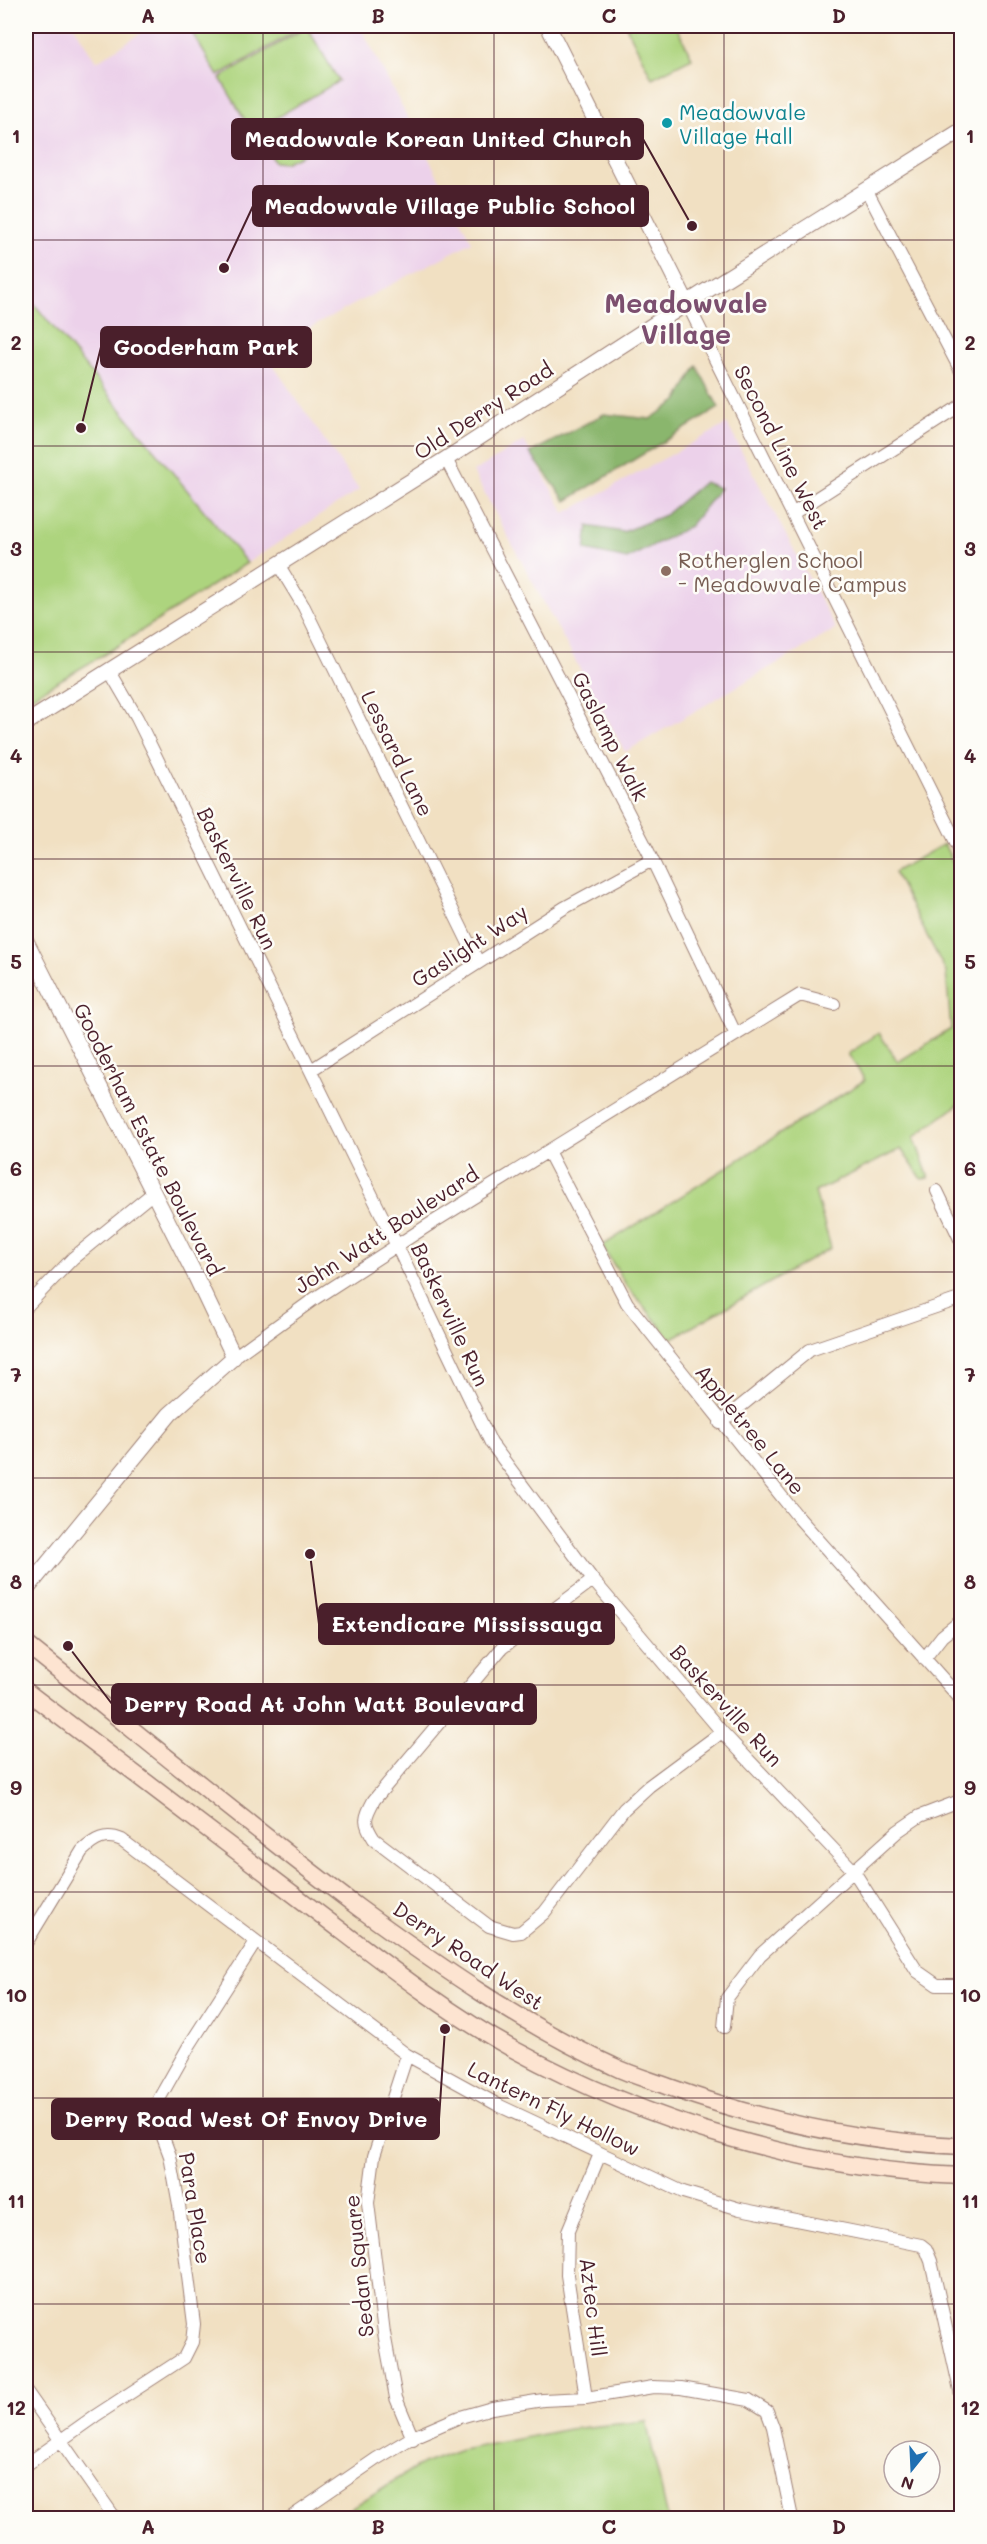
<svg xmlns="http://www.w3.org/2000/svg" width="987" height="2544" font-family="Mali,sans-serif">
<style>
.built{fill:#ecd1ea}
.green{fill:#add47e;stroke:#7c7a54;stroke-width:1.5}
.forest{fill:#8ab66d;stroke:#6a6a4c;stroke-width:1.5}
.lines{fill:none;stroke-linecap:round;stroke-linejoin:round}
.minor-casing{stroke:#9e8076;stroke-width:14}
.tertiary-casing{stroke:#9e8076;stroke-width:17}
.secondary-casing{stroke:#9e8076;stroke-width:19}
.minor{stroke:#fff;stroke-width:12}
.tertiary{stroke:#fff;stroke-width:15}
.secondary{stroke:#fde4d1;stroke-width:16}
.grid{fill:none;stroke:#4a1f2b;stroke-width:1.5;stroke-opacity:0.55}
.culture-dot{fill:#0f9aa8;stroke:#fdfcf7;stroke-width:2}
.education-dot{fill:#8d6e63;stroke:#fdfcf7;stroke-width:2}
.labels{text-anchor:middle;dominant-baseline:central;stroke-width:5;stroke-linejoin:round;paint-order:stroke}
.culture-label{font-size:21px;fill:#0d838f;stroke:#fdfcf7;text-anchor:start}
.street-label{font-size:21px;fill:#4a1f2b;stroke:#fdfcf7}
.education-label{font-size:21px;fill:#785e54;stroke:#fdfcf7;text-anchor:start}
.district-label{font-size:27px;font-weight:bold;fill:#7c4f6f;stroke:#fdfcf7}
.leader{fill:none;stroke:#4a1f2b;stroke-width:2}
.callout-dot{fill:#4a1f2b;stroke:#fdfcf7;stroke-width:2}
.callout{fill:#4a1f2b;stroke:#4a1f2b;stroke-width:2}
.callout-label{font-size:22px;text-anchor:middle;font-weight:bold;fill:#fff}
.neatline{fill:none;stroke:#4a1f2b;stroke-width:2}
.grid-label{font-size:20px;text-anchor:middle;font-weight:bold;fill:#4a1f2b}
</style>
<rect width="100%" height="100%" fill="#fdfcf7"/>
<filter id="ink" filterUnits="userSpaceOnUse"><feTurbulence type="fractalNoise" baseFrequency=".0167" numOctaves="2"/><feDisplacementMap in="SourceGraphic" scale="12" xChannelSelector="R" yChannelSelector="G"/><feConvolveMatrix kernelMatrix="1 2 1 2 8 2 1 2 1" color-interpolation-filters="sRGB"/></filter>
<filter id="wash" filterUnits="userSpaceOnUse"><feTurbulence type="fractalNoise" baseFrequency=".008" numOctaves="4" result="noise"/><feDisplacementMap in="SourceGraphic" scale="24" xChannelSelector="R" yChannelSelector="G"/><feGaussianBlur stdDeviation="1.35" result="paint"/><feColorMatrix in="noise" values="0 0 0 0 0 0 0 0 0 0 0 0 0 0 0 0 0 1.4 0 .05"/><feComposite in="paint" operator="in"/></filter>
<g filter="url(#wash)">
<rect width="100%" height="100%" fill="#f1e0c2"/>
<path class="built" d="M 26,26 L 74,26 L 96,62 L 152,26 L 360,26 L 472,242 L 264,352 L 359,490 L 247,563 L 26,294 Z
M 727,424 L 836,629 L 625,752 L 473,472 L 524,441 L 565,513 Z"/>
<path class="green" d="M 188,26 L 305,26 L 218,76 Z
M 626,26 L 676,26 L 692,58 L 652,78 Z
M 307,27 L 339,81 L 252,132 L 220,78 Z
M 305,123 L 316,124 L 320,132 L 315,145 L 308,147 L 307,152 L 284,163 L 274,162 L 267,151 L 270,141 Z
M 26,294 L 247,563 L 105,654 L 26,700 Z
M 944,844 L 961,879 L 962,1102 L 914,1137 L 929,1178 L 922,1179 L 901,1149 L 815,1192 L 831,1248 L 671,1339 L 627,1286 L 602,1246 L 865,1080 L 848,1054 L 879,1033 L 898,1062 L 951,1029 L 946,972 L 894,872 Z
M 646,2421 L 668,2518 L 336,2518 L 417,2466 L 461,2450 L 569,2429 Z"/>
<path class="forest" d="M 697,366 L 719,408 L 566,501 L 530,453 L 604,414 L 650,419 L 677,401 Z
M 704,482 L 720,488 L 690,526 L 627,559 L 585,550 L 588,526 L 623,532 L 665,515 Z"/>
</g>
<g filter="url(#ink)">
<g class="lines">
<g class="minor-casing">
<path id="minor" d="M 867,191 L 962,373
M 687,303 L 962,854
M 446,459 L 648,851 L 735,1033
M 792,514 L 962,405
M 278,564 L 304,607 L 478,962
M 109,670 L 137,718 L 397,1246 L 491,1443 L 593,1580 L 722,1732 L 853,1870 L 917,1971 L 937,1985 L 962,1985
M 311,1070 L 564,908 L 652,860
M 548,1151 L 627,1303 L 798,1517 L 958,1696 L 962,1704
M 937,1191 L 962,1243
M 26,1307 L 73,1258 L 153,1193
M 234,1357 L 314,1299 L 427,1226 L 800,995 L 834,1004
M 720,1423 L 810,1350 L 962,1298
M 593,1580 L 502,1648 L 374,1800 C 364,1818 363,1822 374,1839 L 489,1926 L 513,1933 L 521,1932 L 544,1913 L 624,1809 L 649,1786 L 722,1732
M 924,1659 L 942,1636 L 962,1620
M 26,1943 L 82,1851 C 95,1839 105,1833 122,1840 L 407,2055 L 500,2106 L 683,2192 L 740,2209 L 921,2245 L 926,2249 L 931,2261 L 962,2399
M 724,2027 L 727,1998 L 760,1955 L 898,1831 L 920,1816 L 962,1800
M 407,2055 L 374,2156 L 368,2203 L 384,2333 L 396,2398 L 413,2439
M 26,2391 L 115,2518
M 586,2398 L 567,2275 L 568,2231 L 600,2154
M 26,2465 L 95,2416 L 184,2358 L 192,2342 L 194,2324 L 179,2205 L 170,2156 L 160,2129 L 159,2099 L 189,2046 L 255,1943
M 290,2518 L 376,2459 L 413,2437 L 457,2418 L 492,2408 L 543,2400 L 586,2398 L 653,2387 L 681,2388 L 749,2400 L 767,2411 L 773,2427 L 792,2518"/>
</g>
<g class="tertiary-casing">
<path id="tertiary" d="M 548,26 L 687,303
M 26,723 L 446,459 L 687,303 L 962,130
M 26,941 L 196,1277 L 234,1357 L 170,1414 L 26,1590"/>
</g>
<g class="secondary-casing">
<path id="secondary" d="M 26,1644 C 137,1732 245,1823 359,1908 C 440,1967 522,2024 613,2066 C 631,2075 650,2080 669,2087 C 763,2121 862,2142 962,2146
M 26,1691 C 119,1761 212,1833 305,1903 C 373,1954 439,2008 513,2049 C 647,2122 809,2171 962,2176"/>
</g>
<use href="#minor" class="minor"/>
<use href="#tertiary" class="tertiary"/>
<use href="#secondary" class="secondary"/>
</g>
</g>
<path class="grid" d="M 263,26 L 263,2518M 494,26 L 494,2518M 724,26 L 724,2518M 26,240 L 962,240M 26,446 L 962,446M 26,652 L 962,652M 26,859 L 962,859M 26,1066 L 962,1066M 26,1272 L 962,1272M 26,1478 L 962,1478M 26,1685 L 962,1685M 26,1892 L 962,1892M 26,2098 L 962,2098M 26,2304 L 962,2304"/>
<circle class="culture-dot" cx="667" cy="123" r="6"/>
<circle class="education-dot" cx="666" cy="571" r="6"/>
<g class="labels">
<g class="culture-label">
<text x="679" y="111">Meadowvale<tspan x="679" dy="24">Village Hall</tspan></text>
</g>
<g class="street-label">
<text transform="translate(483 410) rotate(-33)">Old Derry Road</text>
<text transform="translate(782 447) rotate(63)">Second Line West</text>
<text transform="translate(611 736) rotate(63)">Gaslamp Walk</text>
<text transform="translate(398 753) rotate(64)">Lessard Lane</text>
<text transform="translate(238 878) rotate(64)">Baskerville Run</text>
<text transform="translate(469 945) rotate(-33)">Gaslight Way</text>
<text transform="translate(149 1139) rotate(63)">Gooderham Estate Boulevard</text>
<text transform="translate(386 1229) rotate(-33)">John Watt Boulevard</text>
<text transform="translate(451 1314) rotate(65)">Baskerville Run</text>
<text transform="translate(751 1429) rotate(51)">Appletree Lane</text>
<text transform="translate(727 1705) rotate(48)">Baskerville Run</text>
<text transform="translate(469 1955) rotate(34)">Derry Road West</text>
<text transform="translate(554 2108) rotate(26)">Lantern Fly Hollow</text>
<text transform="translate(196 2208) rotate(81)">Para Place</text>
<text transform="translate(358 2266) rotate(-96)">Sedan Square</text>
<text transform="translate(594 2307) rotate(83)">Aztec Hill</text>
</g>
<g class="education-label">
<text x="678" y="559">Rotherglen School<tspan x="678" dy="24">- Meadowvale Campus</tspan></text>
</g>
<g class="district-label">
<text x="686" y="302">Meadowvale<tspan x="686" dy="31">Village</tspan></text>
</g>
</g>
<path class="leader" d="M692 226L643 139M224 268L253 206M81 428L101 347M310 1554L319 1624M68 1646L112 1704M445 2029L439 2119"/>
<g class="callout-dot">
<circle cx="692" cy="226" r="6"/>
<circle cx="224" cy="268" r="6"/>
<circle cx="81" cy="428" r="6"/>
<circle cx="310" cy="1554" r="6"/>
<circle cx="68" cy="1646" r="6"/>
<circle cx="445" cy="2029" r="6"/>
</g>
<g class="callout">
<rect x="232" y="119" width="411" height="40" rx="6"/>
<rect x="253" y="186" width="395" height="40" rx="6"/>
<rect x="101" y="327" width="210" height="40" rx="6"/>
<rect x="319" y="1604" width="295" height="40" rx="6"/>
<rect x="112" y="1684" width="424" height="40" rx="6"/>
<rect x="52" y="2099" width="387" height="40" rx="6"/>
</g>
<g class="callout-label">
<text x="438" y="147">Meadowvale Korean United Church</text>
<text x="450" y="214">Meadowvale Village Public School</text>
<text x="206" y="355">Gooderham Park</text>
<text x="467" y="1632">Extendicare Mississauga</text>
<text x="324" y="1712">Derry Road At John Watt Boulevard</text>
<text x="246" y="2127">Derry Road West Of Envoy Drive</text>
</g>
<rect width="987" height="2544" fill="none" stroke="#fdfcf7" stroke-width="66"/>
<g transform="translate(912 2469) rotate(198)"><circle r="28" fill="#fdfcf7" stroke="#b5a4a5" stroke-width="1.5"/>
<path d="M0-4.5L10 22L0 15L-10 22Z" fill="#1f6fb2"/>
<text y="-9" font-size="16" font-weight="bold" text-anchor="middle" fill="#4a1f2b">N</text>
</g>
<rect x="33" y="33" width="921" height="2478" class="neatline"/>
<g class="grid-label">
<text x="148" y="23">A</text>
<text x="378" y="23">B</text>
<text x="609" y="23">C</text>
<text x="839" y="23">D</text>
<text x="16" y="143">1</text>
<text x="970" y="143">1</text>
<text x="16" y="350">2</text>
<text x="970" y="350">2</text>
<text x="16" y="556">3</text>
<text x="970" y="556">3</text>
<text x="16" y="763">4</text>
<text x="970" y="763">4</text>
<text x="16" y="969">5</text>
<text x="970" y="969">5</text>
<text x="16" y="1176">6</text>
<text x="970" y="1176">6</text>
<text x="16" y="1382">7</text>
<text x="970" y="1382">7</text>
<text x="16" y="1589">8</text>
<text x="970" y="1589">8</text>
<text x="16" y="1795">9</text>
<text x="970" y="1795">9</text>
<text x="16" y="2002">10</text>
<text x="970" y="2002">10</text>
<text x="16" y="2208">11</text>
<text x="970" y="2208">11</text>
<text x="16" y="2415">12</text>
<text x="970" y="2415">12</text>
<text x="148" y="2534">A</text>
<text x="378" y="2534">B</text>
<text x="609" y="2534">C</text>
<text x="839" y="2534">D</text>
</g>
</svg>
